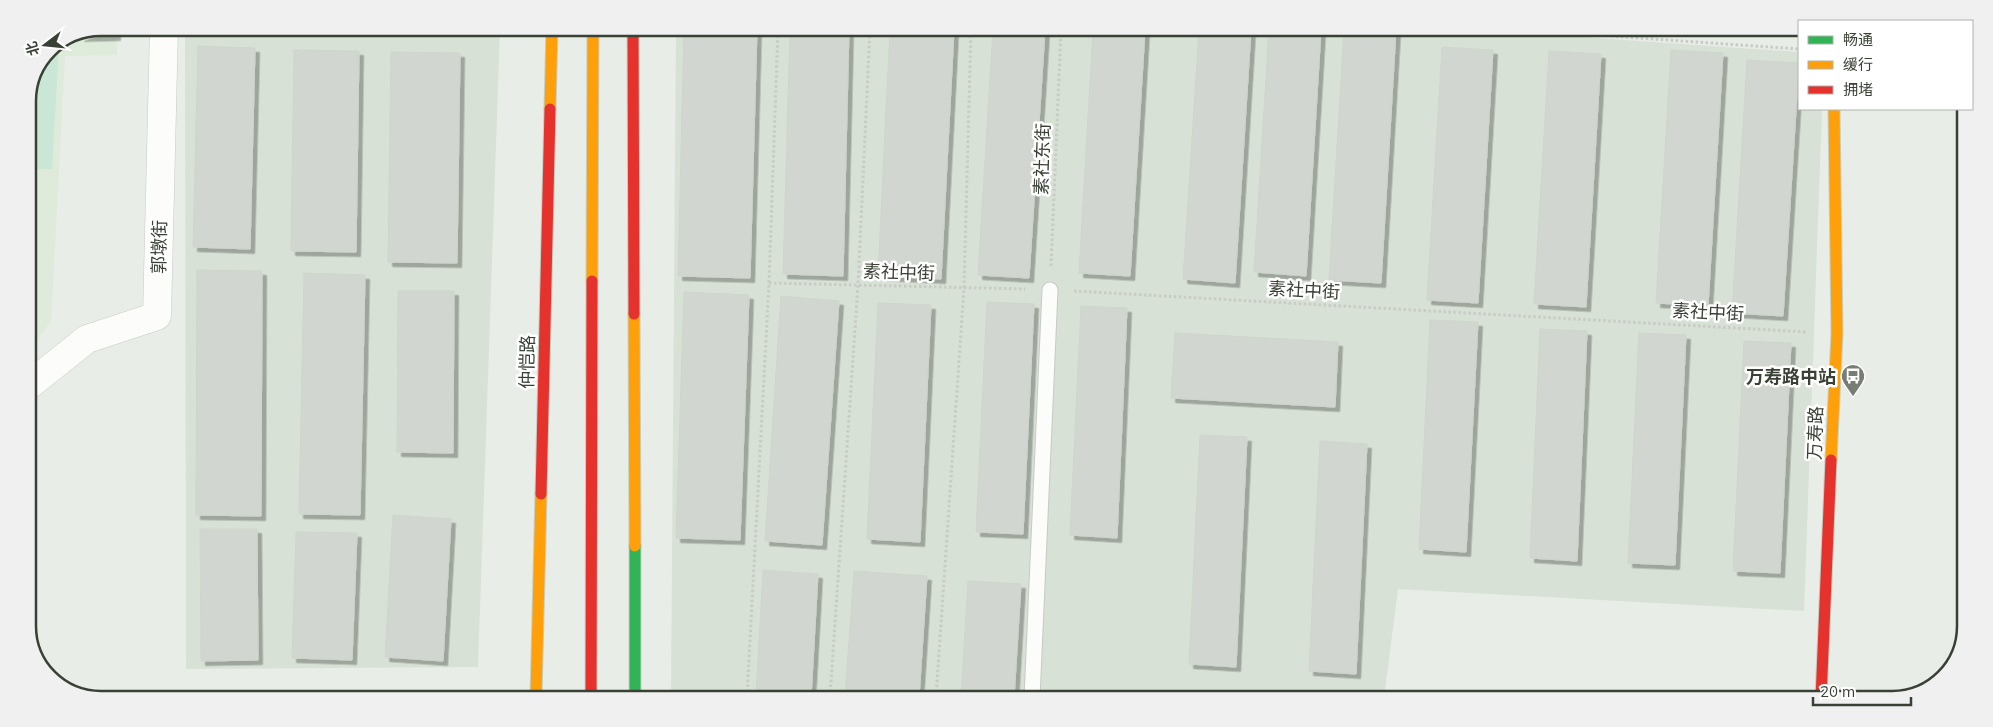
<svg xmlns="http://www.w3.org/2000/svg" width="1993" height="727" font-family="Mulish,'Noto Sans SC',sans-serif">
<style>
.residential{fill:#d8e1d5}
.education{fill:#deeada}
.green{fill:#cae6d6}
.building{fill:#d1d6d0;stroke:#cfd5cd;filter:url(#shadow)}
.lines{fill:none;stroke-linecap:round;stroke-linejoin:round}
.lane-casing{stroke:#c6cbc5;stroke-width:17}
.street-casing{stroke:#c6cbc5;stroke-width:29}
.fast-casing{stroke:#c4cec1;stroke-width:13}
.slow-casing{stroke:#c4cec1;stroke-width:13}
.jam-casing{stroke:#c4cec1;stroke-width:13}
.path{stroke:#c8cbc6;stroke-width:3;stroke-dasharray:2.5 2.5;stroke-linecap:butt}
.lane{stroke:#fcfcfb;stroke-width:15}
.street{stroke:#fcfcfb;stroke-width:28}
.fast{stroke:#30b455;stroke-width:11}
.slow{stroke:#ff9f0a;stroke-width:11}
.jam{stroke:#e5322d;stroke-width:11}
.labels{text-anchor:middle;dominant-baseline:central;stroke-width:5;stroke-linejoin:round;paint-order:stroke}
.street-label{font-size:18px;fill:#394135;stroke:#fff}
.poi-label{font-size:18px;font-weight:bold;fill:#394135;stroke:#fff;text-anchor:end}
.rim{fill:none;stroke:#394135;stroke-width:2.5}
</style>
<defs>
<filter id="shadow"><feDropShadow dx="4.5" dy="4.5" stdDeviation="0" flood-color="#0004"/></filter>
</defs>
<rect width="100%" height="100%" fill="#e8ede7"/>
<path class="residential" d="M 185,28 L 500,28 L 478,667 L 186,669 Z
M 676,29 L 1481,30 L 1799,52 L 1799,109 L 1822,109 L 1804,611 L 1398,589 L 1384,698 L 671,697 Z"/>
<path class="education" d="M 102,28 L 116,28 L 117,55 L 65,56 L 51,322 L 28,351 L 28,97 L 49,49 Z"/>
<path class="green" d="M 59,45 L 52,169 L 33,169 C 36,210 41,254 28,294 L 28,97 L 49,49 Z"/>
<path class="building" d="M 102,28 L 116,28 L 116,36 L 80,37 Z
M 684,29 L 757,29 L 750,278 L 678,276 Z
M 790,29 L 849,29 L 843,276 L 783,274 Z
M 890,29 L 954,30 L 941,279 L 878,276 Z
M 993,29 L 1045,30 L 1029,278 L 978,275 Z
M 1093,30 L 1145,30 L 1130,276 L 1079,273 Z
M 1199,30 L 1251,30 L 1235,283 L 1183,279 Z
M 1269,30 L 1321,30 L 1306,276 L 1254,272 Z
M 1344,30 L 1396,30 L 1381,283 L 1329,280 Z
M 198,46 L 255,48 L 250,249 L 193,247 Z
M 1442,47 L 1493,50 L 1478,303 L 1427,300 Z
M 294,50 L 359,51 L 356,252 L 291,251 Z
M 1671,50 L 1723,53 L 1708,306 L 1656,303 Z
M 1549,51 L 1601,54 L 1586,307 L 1534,304 Z
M 391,52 L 460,53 L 457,263 L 388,262 Z
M 1747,60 L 1799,63 L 1783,316 L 1732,313 Z
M 197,270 L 262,271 L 261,516 L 196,515 Z
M 304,273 L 365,275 L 360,515 L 299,514 Z
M 398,291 L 454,291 L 453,453 L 397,452 Z
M 684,292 L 749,295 L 740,540 L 676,538 Z
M 781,296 L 839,301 L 822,545 L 765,541 Z
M 987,302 L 1034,304 L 1023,534 L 976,532 Z
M 878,303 L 931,305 L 920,542 L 867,539 Z
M 1081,306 L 1127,308 L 1117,538 L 1070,535 Z
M 1430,320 L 1478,322 L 1466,552 L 1419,549 Z
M 1540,329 L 1587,331 L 1577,561 L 1530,558 Z
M 1175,333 L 1338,342 L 1335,407 L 1171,398 Z
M 1639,333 L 1686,335 L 1675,565 L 1628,563 Z
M 1744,341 L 1791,343 L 1780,573 L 1733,571 Z
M 1200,435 L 1247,437 L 1236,667 L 1189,664 Z
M 1320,441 L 1367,444 L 1356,674 L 1309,671 Z
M 393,515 L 451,519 L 443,661 L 385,657 Z
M 200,529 L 257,529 L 258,660 L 201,661 Z
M 296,532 L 357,533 L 352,660 L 292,658 Z
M 763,570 L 818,574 L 811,697 L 756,697 Z
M 854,571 L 927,576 L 919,697 L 845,697 Z
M 968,581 L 1021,584 L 1014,698 L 961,698 Z"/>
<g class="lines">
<g class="lane-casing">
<path id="lane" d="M 1032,698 L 1050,290"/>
</g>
<g class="street-casing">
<path id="street" d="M 28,386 L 87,339 L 157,316 L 164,28"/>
</g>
<g class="fast-casing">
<path id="fast" d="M 635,546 L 635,697"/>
</g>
<g class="slow-casing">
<path id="slow" d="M 550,109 L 552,28
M 592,281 L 593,29
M 634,314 L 635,546
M 1831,460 L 1837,333 L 1834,109
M 536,697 L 541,494"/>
</g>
<g class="jam-casing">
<path id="jam" d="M 633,29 L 634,314
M 541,494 L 550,109
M 591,697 L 592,281
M 1821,699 L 1831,460"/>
</g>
<path class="path" d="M 1536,31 L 1799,49
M 1051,266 L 1061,30
M 769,283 L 1025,289
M 1074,291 L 1807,332
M 747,697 L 769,283 L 778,29
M 830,697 L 858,285 L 870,29
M 936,697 L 964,288 L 971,29"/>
<use href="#lane" class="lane"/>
<use href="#street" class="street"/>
<use href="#fast" class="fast"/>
<use href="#slow" class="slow"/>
<use href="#jam" class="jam"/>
</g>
<defs>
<g id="bus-pin" transform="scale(1.25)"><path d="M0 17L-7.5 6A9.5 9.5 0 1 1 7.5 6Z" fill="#767d73" stroke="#fff"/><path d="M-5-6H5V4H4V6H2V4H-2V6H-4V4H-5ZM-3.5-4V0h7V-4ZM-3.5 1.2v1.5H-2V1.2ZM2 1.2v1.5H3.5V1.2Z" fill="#fff"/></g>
</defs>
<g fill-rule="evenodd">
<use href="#bus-pin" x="1853" y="376"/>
</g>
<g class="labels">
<g class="street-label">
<text transform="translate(1042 159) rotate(-88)">素社东街</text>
<text transform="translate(159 247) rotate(-89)">郭墩街</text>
<text transform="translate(899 272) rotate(2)">素社中街</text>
<text transform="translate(1304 290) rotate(3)">素社中街</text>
<text transform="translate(1708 312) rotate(3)">素社中街</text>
<text transform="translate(527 362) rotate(-89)">仲恺路</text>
<text transform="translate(1815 433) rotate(-88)">万寿路</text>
</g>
<g class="poi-label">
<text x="1836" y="376">万寿路中站</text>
</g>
</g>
<path d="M0 0H1993V727H0ZM101 36H1892A65 65 0 0 1 1957 101V626A65 65 0 0 1 1892 691H101A65 65 0 0 1 36 626V101A65 65 0 0 1 101 36Z" fill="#eff0ef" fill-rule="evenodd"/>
<path class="rim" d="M101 36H1892A65 65 0 0 1 1957 101V626A65 65 0 0 1 1892 691H101A65 65 0 0 1 36 626V101A65 65 0 0 1 101 36Z"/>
<rect x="1798" y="20" width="175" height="90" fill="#ffffff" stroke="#b0b3ae"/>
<rect x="1808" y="36" width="25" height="8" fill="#30b455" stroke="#b0b3ae"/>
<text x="1843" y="45" font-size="15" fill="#394135">畅通</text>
<rect x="1808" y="61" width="25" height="8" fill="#ff9f0a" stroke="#b0b3ae"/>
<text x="1843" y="70" font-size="15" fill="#394135">缓行</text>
<rect x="1808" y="86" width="25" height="8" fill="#e5322d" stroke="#b0b3ae"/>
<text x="1843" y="95" font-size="15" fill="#394135">拥堵</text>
<g transform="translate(45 45) rotate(254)" stroke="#ffffff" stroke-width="4" paint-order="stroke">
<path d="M0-4L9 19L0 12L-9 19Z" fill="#394135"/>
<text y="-8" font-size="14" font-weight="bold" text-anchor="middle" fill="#394135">北</text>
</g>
<path d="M1813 697v8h98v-8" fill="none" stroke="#394135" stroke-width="2.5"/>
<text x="1820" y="697" font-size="15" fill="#394135" stroke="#ffffff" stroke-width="4" paint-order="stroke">20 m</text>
</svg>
